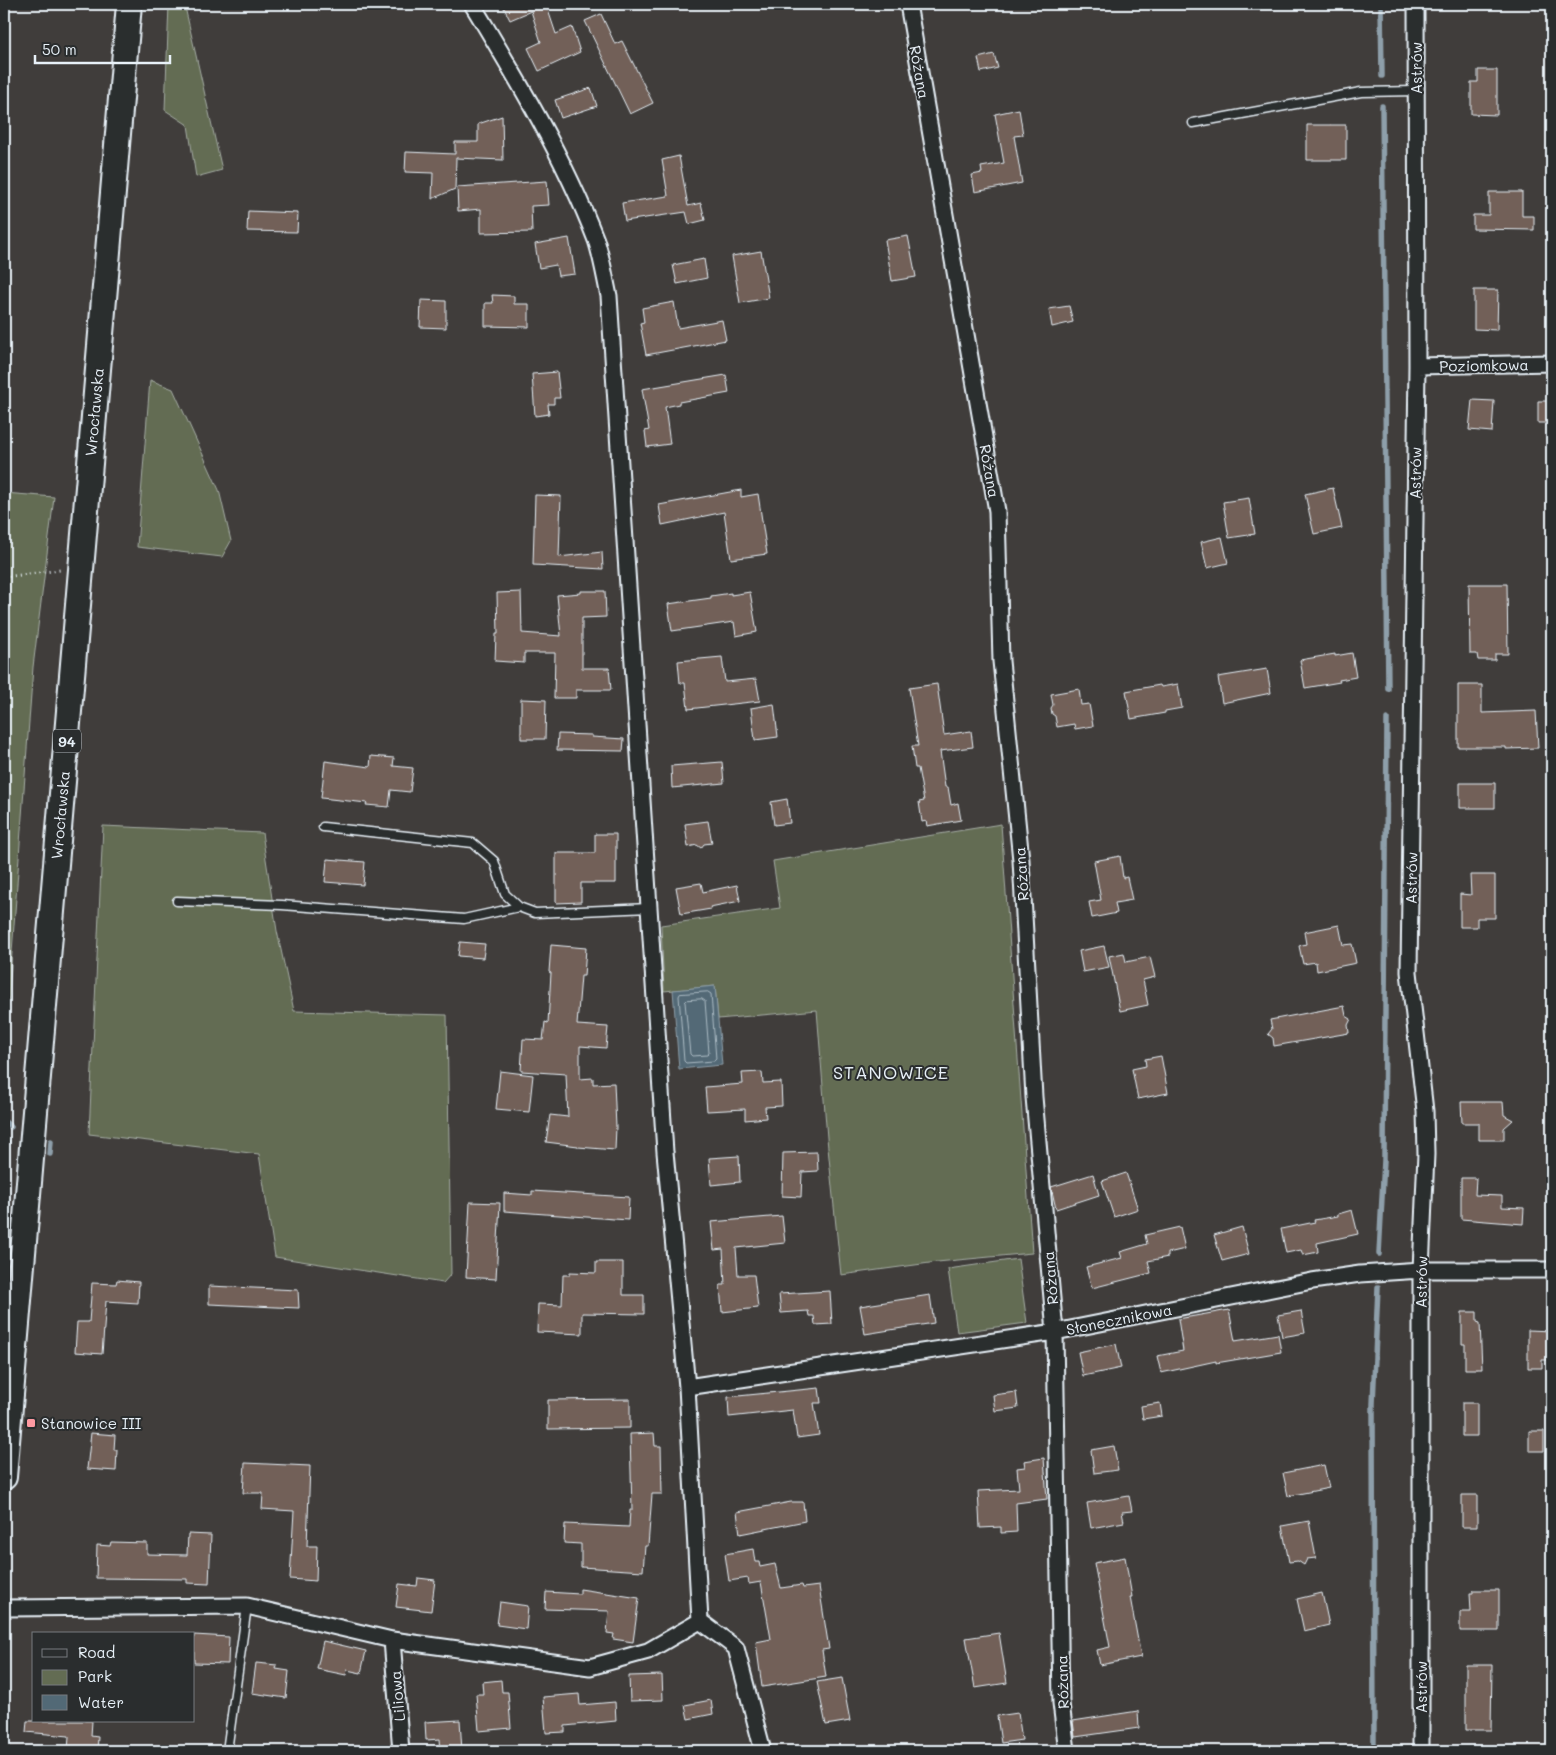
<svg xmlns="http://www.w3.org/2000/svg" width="1556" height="1755" font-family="Mali,sans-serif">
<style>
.green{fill:#636c53;stroke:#a6aea6}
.water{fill:#526976;stroke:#8e9faa}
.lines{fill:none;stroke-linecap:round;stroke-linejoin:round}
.shore{stroke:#acbbc4;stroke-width:1}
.stream{stroke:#8e9faa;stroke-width:5.5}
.building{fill:#726159;stroke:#e8f1f8}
.service-casing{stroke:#e8f1f8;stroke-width:11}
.minor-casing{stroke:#e8f1f8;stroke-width:19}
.primary-casing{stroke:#e8f1f8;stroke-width:28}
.path{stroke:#e8f1f8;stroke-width:3;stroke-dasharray:1 4;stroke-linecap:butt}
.service{stroke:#2a2d2e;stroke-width:8}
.minor{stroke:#2a2d2e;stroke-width:15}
.primary{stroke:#2a2d2e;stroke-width:24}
.poi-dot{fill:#ff9aa2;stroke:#2a2d2e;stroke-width:2}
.labels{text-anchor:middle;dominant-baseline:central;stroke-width:4;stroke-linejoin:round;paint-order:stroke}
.shield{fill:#2a2d2e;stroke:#afb6bb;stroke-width:1}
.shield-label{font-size:14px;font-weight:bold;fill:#e8f1f8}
.street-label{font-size:15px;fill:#e8f1f8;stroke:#2a2d2e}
.poi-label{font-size:15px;fill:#e8f1f8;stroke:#2a2d2e;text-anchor:start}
.quarter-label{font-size:18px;letter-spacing:1px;fill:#e8f1f8;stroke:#2a2d2e}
</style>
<rect width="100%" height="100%" fill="#403d3b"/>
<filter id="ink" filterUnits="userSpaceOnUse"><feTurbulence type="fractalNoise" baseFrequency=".02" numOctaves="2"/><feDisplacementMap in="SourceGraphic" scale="10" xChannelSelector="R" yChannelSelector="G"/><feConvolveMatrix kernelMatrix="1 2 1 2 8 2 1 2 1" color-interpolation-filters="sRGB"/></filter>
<g filter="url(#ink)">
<path class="green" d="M 169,4 L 185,7 L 222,170 L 196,177 L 188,125 L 165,110 Z
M 150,380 L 173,389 L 219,490 L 231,541 L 222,557 L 137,547 Z
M 4,493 L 54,497 L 33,667 L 4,1061 Z
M 1001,824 L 1032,1253 L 937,1262 L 841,1275 L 827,1138 L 817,1010 L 718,1019 L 715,986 L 664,991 L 661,925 L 780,908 L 773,861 Z
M 103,826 L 262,833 L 277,931 L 294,1011 L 447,1015 L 451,1274 L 443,1283 L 275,1257 L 259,1154 L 89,1134 Z
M 1018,1259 L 1027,1323 L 957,1332 L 948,1269 Z"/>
<path class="water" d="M 715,986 L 722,1065 L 679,1069 L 673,990 Z"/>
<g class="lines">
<path class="shore" d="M 708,992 L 711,994 L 716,1059 L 714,1061 L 686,1063 L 684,1061 L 679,996 L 680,994 Z
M 702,999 L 705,1001 L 709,1053 L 707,1055 L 692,1056 L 690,1054 L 685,1002 L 687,1000 Z"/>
<path class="stream" d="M 1381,4 L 1382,76
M 1382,106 L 1388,689
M 4,1121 L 11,1127
M 50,1154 L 51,1141
M 1379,1254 L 1384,1160 L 1387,719
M 1374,1751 L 1373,1404 L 1378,1287"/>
</g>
<path class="building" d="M 502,4 L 546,4 L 556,34 L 572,27 L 580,52 L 539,71 L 528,48 L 541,42 L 531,11 L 510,20 Z
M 601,14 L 615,44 L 622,41 L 653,103 L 630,114 L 585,21 Z
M 994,54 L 998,68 L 981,72 L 978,58 Z
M 1478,70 L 1497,70 L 1497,115 L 1471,114 L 1471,82 L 1478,82 Z
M 591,88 L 597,106 L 561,118 L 555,100 Z
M 1019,109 L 1023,135 L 1014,136 L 1022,183 L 975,192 L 972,175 L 982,173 L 981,167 L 1004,163 L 995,114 Z
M 502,116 L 503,160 L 456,158 L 455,189 L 432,199 L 433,173 L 405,172 L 406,152 L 455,154 L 455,142 L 478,142 L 478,124 Z
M 1307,125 L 1346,125 L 1346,160 L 1307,160 Z
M 679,156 L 688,206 L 701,203 L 705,220 L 689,224 L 686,212 L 625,221 L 622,203 L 668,196 L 662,160 Z
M 547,181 L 549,205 L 531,206 L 532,232 L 481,233 L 481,209 L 458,211 L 457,187 Z
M 1489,192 L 1522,192 L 1522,216 L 1534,216 L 1534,230 L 1473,229 L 1473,215 L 1489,215 Z
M 248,211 L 298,213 L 297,232 L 247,231 Z
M 908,236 L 916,277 L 892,281 L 885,240 Z
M 569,238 L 575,274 L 558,276 L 556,265 L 539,268 L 535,244 Z
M 761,251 L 769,298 L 740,303 L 732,256 Z
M 704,259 L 707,278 L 677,284 L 673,265 Z
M 1474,290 L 1498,290 L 1497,330 L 1474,329 Z
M 492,295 L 514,296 L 514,304 L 529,304 L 529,327 L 485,326 L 485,303 L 493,303 Z
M 421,300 L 446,301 L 446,328 L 420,327 Z
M 674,302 L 678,328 L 722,320 L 726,340 L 646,355 L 640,323 L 644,322 L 642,308 Z
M 1069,306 L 1073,322 L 1052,327 L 1049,309 Z
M 557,372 L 560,398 L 554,398 L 554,404 L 548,404 L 549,414 L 535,416 L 532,374 Z
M 726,375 L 729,393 L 679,402 L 679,404 L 665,407 L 670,444 L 647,447 L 645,431 L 649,430 L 642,389 Z
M 1472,400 L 1494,401 L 1492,432 L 1469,430 Z
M 1538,401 L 1552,401 L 1552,423 L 1538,423 Z
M 1333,488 L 1342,528 L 1314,534 L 1305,494 Z
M 741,490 L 741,497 L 758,494 L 767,554 L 731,559 L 724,512 L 662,525 L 659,505 Z
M 535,495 L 561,496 L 559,557 L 602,552 L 603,569 L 533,565 Z
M 1249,498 L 1255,534 L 1229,538 L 1223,502 Z
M 1222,537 L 1228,563 L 1207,568 L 1201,542 Z
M 1469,584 L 1507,584 L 1508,654 L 1495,654 L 1495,660 L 1478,660 L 1477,654 L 1470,654 Z
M 581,591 L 605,591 L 606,617 L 582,618 L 582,668 L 609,668 L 611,690 L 576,690 L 576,698 L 554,698 L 555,653 L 524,653 L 524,663 L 495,661 L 496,634 L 498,634 L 497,593 L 521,592 L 522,633 L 561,636 L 557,595 L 581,593 Z
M 750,592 L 757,632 L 736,636 L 734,622 L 672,631 L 668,604 L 711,598 L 711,596 L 731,593 L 731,595 Z
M 1352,653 L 1356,677 L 1339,680 L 1340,682 L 1305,688 L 1300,660 L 1335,654 L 1335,656 Z
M 722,657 L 725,682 L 756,679 L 760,701 L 688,709 L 685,683 L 680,683 L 678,661 Z
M 1267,669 L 1271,693 L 1222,703 L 1218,677 Z
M 937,684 L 944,735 L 971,731 L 973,747 L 940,751 L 945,787 L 948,787 L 951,805 L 958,803 L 961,820 L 927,826 L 926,821 L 922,822 L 919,802 L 924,801 L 918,768 L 915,768 L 912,746 L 918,746 L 909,688 Z
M 1178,684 L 1182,708 L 1165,711 L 1165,713 L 1131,719 L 1126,691 L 1160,685 L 1161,687 Z
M 1458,685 L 1482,685 L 1482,713 L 1536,711 L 1538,748 L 1506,749 L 1506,747 L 1458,747 Z
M 1079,689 L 1081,705 L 1089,704 L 1093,726 L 1075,729 L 1074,724 L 1057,727 L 1055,716 L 1052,714 L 1051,708 L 1053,705 L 1051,694 Z
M 521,699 L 546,700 L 545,739 L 521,739 Z
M 774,704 L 778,737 L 755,740 L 751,708 Z
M 558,734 L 592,735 L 592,737 L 624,739 L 623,751 L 557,750 Z
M 371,756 L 394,758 L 393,766 L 413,768 L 410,792 L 391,790 L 389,807 L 366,805 L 367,803 L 321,798 L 325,761 L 370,767 Z
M 722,762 L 724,783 L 672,788 L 671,766 Z
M 1460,783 L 1495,783 L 1495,808 L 1460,808 Z
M 787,799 L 790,823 L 774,825 L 771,802 Z
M 708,821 L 712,843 L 704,844 L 701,848 L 697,845 L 688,847 L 685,824 Z
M 595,834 L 616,834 L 616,883 L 581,883 L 581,902 L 556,903 L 556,853 L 595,853 Z
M 1120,856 L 1123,878 L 1127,877 L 1132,900 L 1115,903 L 1117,913 L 1092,918 L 1089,902 L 1101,900 L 1094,861 Z
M 327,859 L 365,862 L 363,885 L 325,882 Z
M 1470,875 L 1495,875 L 1495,918 L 1477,918 L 1477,927 L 1460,927 L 1460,894 L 1471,895 Z
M 701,883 L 703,892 L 737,885 L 740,901 L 710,907 L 711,909 L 681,914 L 676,887 Z
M 1339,925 L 1343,945 L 1352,944 L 1356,963 L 1317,971 L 1316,962 L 1303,964 L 1299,946 L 1306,944 L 1304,932 Z
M 460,942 L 485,944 L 483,958 L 458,956 Z
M 551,945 L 586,948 L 584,976 L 581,976 L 577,1025 L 608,1027 L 606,1048 L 580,1046 L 580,1079 L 593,1078 L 593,1084 L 614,1083 L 616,1127 L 615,1150 L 578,1147 L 578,1146 L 546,1142 L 550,1115 L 568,1117 L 566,1074 L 521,1071 L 523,1039 L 543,1040 L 545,1022 L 548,1023 L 551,973 L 549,972 Z
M 1104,946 L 1109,967 L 1083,972 L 1079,951 Z
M 1124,953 L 1126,962 L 1150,957 L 1155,977 L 1143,980 L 1148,1005 L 1120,1011 L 1109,956 Z
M 1344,1006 L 1346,1016 L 1351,1019 L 1348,1025 L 1349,1033 L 1274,1046 L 1273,1038 L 1268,1034 L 1272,1029 L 1270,1020 Z
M 1161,1056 L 1168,1093 L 1138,1099 L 1132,1069 L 1146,1066 L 1145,1059 Z
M 500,1071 L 533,1075 L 529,1112 L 496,1109 Z
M 762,1072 L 763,1083 L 781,1082 L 782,1106 L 765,1107 L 766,1118 L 745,1120 L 745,1109 L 707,1111 L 705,1087 L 743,1084 L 742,1073 Z
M 1461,1102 L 1503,1102 L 1504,1115 L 1513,1120 L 1504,1128 L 1504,1140 L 1479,1140 L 1479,1123 L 1462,1123 Z
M 817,1152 L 818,1171 L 802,1172 L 801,1197 L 782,1196 L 783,1153 Z
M 739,1156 L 740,1182 L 711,1185 L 709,1158 Z
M 1126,1173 L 1138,1209 L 1114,1217 L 1102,1181 Z
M 1093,1174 L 1099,1195 L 1056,1209 L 1051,1187 Z
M 1461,1178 L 1476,1178 L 1475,1195 L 1502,1196 L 1502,1207 L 1524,1208 L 1523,1224 L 1461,1219 Z
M 532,1191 L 629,1197 L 628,1220 L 504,1211 L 504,1193 L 532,1195 Z
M 470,1202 L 500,1203 L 496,1279 L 466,1277 Z
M 1352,1210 L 1358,1234 L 1317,1243 L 1318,1252 L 1303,1255 L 1301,1250 L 1286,1253 L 1281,1229 L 1315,1222 L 1314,1220 L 1338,1216 L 1338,1214 Z
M 782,1216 L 785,1243 L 736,1248 L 738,1275 L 754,1275 L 758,1308 L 722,1312 L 720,1285 L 725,1285 L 723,1249 L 714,1250 L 711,1222 Z
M 1180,1227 L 1185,1249 L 1168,1253 L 1168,1257 L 1148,1261 L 1151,1273 L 1092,1288 L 1086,1267 L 1122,1258 L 1120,1252 L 1147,1244 L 1145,1235 Z
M 1242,1227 L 1249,1254 L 1222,1261 L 1214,1235 Z
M 596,1262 L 623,1262 L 623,1295 L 644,1295 L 644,1314 L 582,1313 L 582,1334 L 537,1332 L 538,1304 L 562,1305 L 563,1275 L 570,1275 L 570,1272 L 596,1273 Z
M 117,1280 L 139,1282 L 138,1303 L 106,1301 L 102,1354 L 75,1352 L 77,1322 L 89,1322 L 92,1283 L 116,1284 Z
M 209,1286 L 298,1290 L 299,1308 L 209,1304 Z
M 830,1291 L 832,1324 L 815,1325 L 814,1316 L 809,1316 L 808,1311 L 781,1313 L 779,1294 Z
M 930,1295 L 934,1323 L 865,1334 L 860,1306 Z
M 1229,1310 L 1235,1341 L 1278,1334 L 1281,1352 L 1216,1363 L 1216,1361 L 1161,1373 L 1157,1356 L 1183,1351 L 1178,1319 Z
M 1301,1311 L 1305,1333 L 1282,1337 L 1278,1315 Z
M 1462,1312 L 1477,1312 L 1477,1322 L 1480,1323 L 1482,1369 L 1465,1369 L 1465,1344 L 1462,1344 Z
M 1528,1330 L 1552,1331 L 1552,1360 L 1542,1360 L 1542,1368 L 1528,1368 Z
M 1116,1344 L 1121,1368 L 1083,1376 L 1078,1352 Z
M 819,1388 L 821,1403 L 814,1403 L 819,1435 L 797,1438 L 793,1410 L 729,1417 L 728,1397 Z
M 1016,1392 L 1018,1408 L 995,1411 L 993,1395 Z
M 630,1399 L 630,1428 L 548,1429 L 548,1400 Z
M 1160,1403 L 1162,1416 L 1143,1419 L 1141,1406 Z
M 1462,1403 L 1477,1403 L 1477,1436 L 1462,1436 Z
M 1529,1431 L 1544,1431 L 1544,1451 L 1529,1451 Z
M 91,1433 L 115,1435 L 114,1450 L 117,1450 L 116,1471 L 87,1469 Z
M 654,1433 L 655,1446 L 661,1446 L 662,1494 L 652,1494 L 648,1546 L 645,1546 L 643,1571 L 581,1567 L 581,1544 L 564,1543 L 565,1524 L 629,1527 L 630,1510 L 632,1510 L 630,1434 Z
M 1114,1446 L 1118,1470 L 1094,1473 L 1091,1450 Z
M 1044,1458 L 1047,1499 L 1016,1503 L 1017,1532 L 1001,1533 L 1001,1527 L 980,1528 L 978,1491 L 1019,1489 L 1017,1468 L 1025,1467 L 1024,1461 Z
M 245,1463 L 310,1466 L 307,1546 L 317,1546 L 316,1581 L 290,1579 L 294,1511 L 262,1509 L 263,1493 L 243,1493 Z
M 1324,1465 L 1329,1488 L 1288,1496 L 1283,1473 Z
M 1462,1495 L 1477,1495 L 1477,1527 L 1462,1527 Z
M 1129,1496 L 1132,1511 L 1122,1512 L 1124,1522 L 1091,1528 L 1087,1503 Z
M 791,1502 L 803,1502 L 805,1521 L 740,1534 L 737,1512 Z
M 1309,1521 L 1316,1558 L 1307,1559 L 1304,1565 L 1298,1561 L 1289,1562 L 1282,1526 Z
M 188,1534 L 211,1535 L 209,1584 L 187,1583 L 187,1579 L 96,1578 L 97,1545 L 110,1546 L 111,1542 L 147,1543 L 147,1554 L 187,1555 Z
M 753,1549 L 755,1562 L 759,1562 L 760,1567 L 775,1564 L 781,1588 L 802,1585 L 803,1588 L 819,1586 L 829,1649 L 822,1650 L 826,1677 L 762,1687 L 756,1642 L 771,1639 L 761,1582 L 749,1584 L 748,1578 L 729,1581 L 725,1554 Z
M 1125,1557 L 1132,1597 L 1130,1597 L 1141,1657 L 1100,1665 L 1097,1650 L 1110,1647 L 1094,1563 Z
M 418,1578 L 435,1580 L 431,1611 L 396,1607 L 399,1584 L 417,1586 Z
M 580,1589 L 639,1598 L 633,1642 L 613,1639 L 614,1634 L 607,1633 L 609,1611 L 545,1609 L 546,1592 L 580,1594 Z
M 1473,1590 L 1499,1590 L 1499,1631 L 1460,1631 L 1460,1612 L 1471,1612 L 1470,1593 L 1473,1593 Z
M 1322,1593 L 1329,1625 L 1304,1631 L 1297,1599 Z
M 500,1602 L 528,1606 L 526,1629 L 497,1625 Z
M 999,1633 L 1007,1683 L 975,1688 L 966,1638 Z
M 194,1635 L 229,1637 L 228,1664 L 194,1663 Z
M 323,1641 L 366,1651 L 361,1673 L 347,1670 L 346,1675 L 317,1669 Z
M 256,1663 L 277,1665 L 276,1669 L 289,1671 L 286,1698 L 252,1693 Z
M 1466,1665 L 1492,1665 L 1491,1730 L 1466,1730 Z
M 662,1675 L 663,1700 L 630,1701 L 629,1676 Z
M 842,1678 L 850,1721 L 826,1725 L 817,1682 Z
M 501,1680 L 502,1692 L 508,1692 L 511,1728 L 479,1731 L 476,1694 L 483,1694 L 482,1682 Z
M 579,1694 L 580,1705 L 615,1702 L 616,1721 L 565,1726 L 565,1732 L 546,1733 L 543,1697 Z
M 711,1700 L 713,1714 L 688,1719 L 685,1705 Z
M 1138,1711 L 1139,1728 L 1075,1737 L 1073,1721 Z
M 1018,1713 L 1022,1740 L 1001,1743 L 997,1716 Z
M 460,1720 L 462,1751 L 441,1751 L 440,1739 L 426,1740 L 425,1722 Z
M 27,1721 L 92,1721 L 91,1736 L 98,1737 L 97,1751 L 68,1751 L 69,1736 L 26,1732 Z"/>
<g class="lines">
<g class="service-casing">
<path id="service" d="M 1193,123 L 1361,92 L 1416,91
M 323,827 L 473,843 L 494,861 L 505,894 L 519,907 L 535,913 L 650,908
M 177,901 L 282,905 L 464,919 L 519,907
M 227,1751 L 247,1606"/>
</g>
<g class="minor-casing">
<path id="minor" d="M 472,4 C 518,80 564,157 596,240 C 602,258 605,278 609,296 L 665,1152 L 687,1387 L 700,1621 L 736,1648 L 763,1751
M 908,4 L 997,511 L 1001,661 L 1021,860 L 1034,1097 L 1055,1332 L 1061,1703 L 1067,1751
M 1416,4 L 1417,366 L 1409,972 L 1425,1111 L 1426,1154 L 1421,1270 L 1421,1751
M 1417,366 L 1552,363
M 687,1387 L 1055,1332 L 1312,1281 L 1360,1274 L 1421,1270 L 1552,1270
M 4,1608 L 247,1606 L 392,1640 L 590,1667 L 648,1651 L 700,1621
M 392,1640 L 401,1751"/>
</g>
<g class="primary-casing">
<path id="primary" d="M 4,1477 L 129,4"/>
</g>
<path class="path" d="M 4,577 L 60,570
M 4,1141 L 13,1142"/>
<use href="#service" class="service"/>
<use href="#minor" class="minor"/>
<use href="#primary" class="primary"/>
</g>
</g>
<rect class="poi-dot" x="26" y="1418" width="10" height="10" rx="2.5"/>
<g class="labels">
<rect class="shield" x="53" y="729.5" width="28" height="23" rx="4"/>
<g class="shield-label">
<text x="67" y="741">94</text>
</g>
<g class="street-label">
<text transform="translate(1416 68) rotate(-90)">Astrów</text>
<text transform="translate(920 72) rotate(80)">Różana</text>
<text transform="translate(1484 365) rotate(-1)">Poziomkowa</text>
<text transform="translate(94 412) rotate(-85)">Wrocławska</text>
<text transform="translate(990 471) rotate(80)">Różana</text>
<text transform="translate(1415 473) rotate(-89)">Astrów</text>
<text transform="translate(60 815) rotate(-85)">Wrocławska</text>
<text transform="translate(1021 874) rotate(-94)">Różana</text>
<text transform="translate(1411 878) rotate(-89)">Astrów</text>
<text transform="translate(1050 1278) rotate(-95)">Różana</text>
<text transform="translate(1421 1282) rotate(-89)">Astrów</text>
<text transform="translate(1119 1319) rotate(-11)">Słonecznikowa</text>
<text transform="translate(1062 1682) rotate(-92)">Różana</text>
<text transform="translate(1421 1687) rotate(-90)">Astrów</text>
<text transform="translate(397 1696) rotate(-95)">Liliowa</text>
</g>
<g class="poi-label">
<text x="41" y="1423">Stanowice III</text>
</g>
<g class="quarter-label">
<text x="891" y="1072">STANOWICE</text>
</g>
</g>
<rect width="1556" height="1755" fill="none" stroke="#2a2d2e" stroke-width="20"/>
<rect x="10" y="10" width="1536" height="1735" fill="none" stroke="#e8f1f8" stroke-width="2" filter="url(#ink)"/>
<rect x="32" y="1632" width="162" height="90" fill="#2a2d2e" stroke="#767b7f"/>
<rect x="42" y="1649" width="25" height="8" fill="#2a2d2e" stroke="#767b7f"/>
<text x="78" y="1658" font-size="15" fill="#e8f1f8">Road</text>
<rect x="42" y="1670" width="25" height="15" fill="#636c53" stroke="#767b7f"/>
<text x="78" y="1682" font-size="15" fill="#e8f1f8">Park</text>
<rect x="42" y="1695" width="25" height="15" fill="#526976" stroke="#767b7f"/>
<text x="78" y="1708" font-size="15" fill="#e8f1f8">Water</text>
<path d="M35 55v8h135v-8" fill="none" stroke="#e8f1f8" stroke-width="2.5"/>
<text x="42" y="55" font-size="15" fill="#e8f1f8" stroke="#2a2d2e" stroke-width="4" paint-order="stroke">50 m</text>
</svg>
